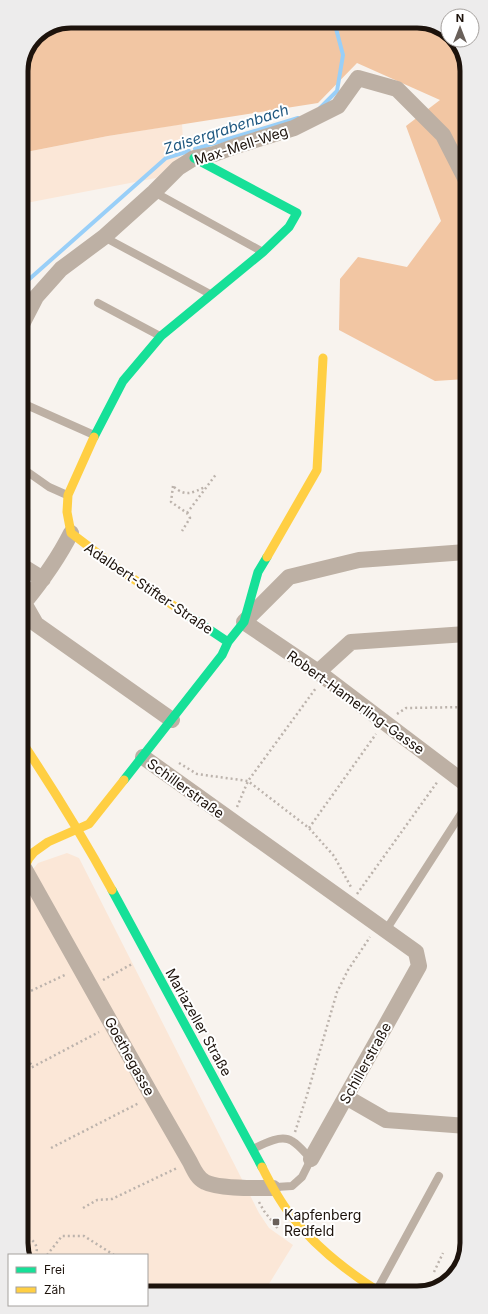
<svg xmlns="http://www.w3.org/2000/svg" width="488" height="1314" font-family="Inter,sans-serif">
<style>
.green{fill:#fbe7d7}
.forest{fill:#f2c6a3}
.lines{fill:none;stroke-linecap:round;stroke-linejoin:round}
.stream{stroke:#99cff8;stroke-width:4}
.path{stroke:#bcb3ac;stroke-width:2.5;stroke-dasharray:2 3;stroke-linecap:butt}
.lane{stroke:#bdb0a4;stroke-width:8}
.street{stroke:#bdb0a4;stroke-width:16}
.fast{stroke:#16e098;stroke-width:9}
.slow{stroke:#ffcf43;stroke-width:9}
.poi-dot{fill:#6a615b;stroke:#fff;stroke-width:1.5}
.labels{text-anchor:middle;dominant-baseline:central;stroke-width:4;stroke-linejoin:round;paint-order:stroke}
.street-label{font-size:14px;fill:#1d130c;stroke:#fff}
.poi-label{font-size:14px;fill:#1d130c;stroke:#fff;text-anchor:start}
.water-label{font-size:15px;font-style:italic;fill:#1f5880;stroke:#fff}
.rim{fill:none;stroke:#1d130c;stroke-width:5}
</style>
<rect width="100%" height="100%" fill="#f8f3ee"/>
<path class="green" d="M 182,124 L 184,153 L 156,178 L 21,204 L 21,153 L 108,136 Z
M 67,853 L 79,858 L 259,1213 L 269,1228 L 293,1245 L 264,1292 L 147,1293 L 147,1255 L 23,1255 L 22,883 L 38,863 Z"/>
<path class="forest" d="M 71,21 L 420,21 L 448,33 L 448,40 L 454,40 L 465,58 L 466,379 L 435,381 L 339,330 L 340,279 L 358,257 L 407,267 L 441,221 L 406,126 L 440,100 L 357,63 L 318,103 L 108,136 L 21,153 L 21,68 L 36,36 Z"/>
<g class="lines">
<path class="stream" d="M 320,108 L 337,91 L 343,55 L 334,21
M 195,149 L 298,118
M 21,292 L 26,282 L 166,158 L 189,151"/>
<path class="path" d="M 173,486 L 171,502 L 187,513 L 190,518 L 182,531
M 174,487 C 186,497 192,493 205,487
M 187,513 L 217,473
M 397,714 L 406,708 L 466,707
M 22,720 L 26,725
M 179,763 L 197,774 L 248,781 L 309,828 L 334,856 L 351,887
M 237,807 L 248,781 L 316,688
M 309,828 L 376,734
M 357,894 L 438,781
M 103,980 L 132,964
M 22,995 L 67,974
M 27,1059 L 33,1067
M 23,1072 L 99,1032
M 295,1132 L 307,1095 L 337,992 L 348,970 L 370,937
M 51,1148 L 139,1103
M 259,1202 L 264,1211 L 279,1230
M 83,1208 L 97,1200 L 112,1199 L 177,1168
M 23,1237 C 33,1238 39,1245 36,1255
M 47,1255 L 62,1236 L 84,1236 L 114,1255
M 434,1272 L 443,1253"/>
<path class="lane" d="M 154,192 L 261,251
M 104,237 L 210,294
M 98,303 L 160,336
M 22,403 L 94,435
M 22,468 L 49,487 L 67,495
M 386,930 L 466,806
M 253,1149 C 263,1144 281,1134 292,1141 C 299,1145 305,1153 311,1159 L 302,1177 L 292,1186 L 276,1187
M 377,1290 L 439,1176"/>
<path class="street" d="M 21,326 L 36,297 L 61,269 L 104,237 L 154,192 L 178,168 L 194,158 L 214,154 L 236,146 L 294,128 L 338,106 L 358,78 L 397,89 L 443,135 L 465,178
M 71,533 C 58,559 42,581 24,603 L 36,624 L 172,720
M 466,552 L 359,560 L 289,577 L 244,622 L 318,672 L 466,784
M 22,566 L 43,579
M 318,672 L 351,642 L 466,634
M 143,757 L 416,952 L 419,966 L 311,1159
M 24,868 L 152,1096 L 190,1162 C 194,1170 197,1178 205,1182 C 218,1189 257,1188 273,1188
M 346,1097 L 386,1120 L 467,1126"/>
<path class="fast" d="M 94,437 L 123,381 L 161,336 L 263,252 L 289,227 L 297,213 L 194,158
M 177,608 L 228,642
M 124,780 L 222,655 L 228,642 L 244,622 L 258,572 L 267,557
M 112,890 L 262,1167"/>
<path class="slow" d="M 94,437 L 68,495 L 67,512 L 71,533 L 117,568 L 177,608
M 267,557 L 317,470 L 323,358
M 22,742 C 54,790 84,839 112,890
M 22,872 L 29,858 L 34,852 L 48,842 L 89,824 L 124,780
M 262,1167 C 270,1183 279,1200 290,1214 C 314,1246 345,1270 378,1291"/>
</g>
<rect class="poi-dot" x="272" y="1218" width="8" height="8" rx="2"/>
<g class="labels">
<g class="street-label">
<text transform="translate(241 145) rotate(-18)">Max-Mell-Weg</text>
<text transform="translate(149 588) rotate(34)">Adalbert-Stifter-Straße</text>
<text transform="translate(356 702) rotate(36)">Robert-Hamerling-Gasse</text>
<text transform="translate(186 788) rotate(36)">Schillerstraße</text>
<text transform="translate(199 1022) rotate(61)">Mariazeller Straße</text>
<text transform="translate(130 1056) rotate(61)">Goethegasse</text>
<text transform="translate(365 1063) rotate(-61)">Schillerstraße</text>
</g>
<g class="poi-label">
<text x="284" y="1214">Kapfenberg<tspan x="284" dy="16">Redfeld</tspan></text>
</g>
<g class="water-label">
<text transform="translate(226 129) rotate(-18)">Zaisergrabenbach</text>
</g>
</g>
<path d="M0 0H488V1314H0ZM71 28H417A43 43 0 0 1 460 71V1243A43 43 0 0 1 417 1286H71A43 43 0 0 1 28 1243V71A43 43 0 0 1 71 28Z" fill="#edecec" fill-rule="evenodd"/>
<path class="rim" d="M71 28H417A43 43 0 0 1 460 71V1243A43 43 0 0 1 417 1286H71A43 43 0 0 1 28 1243V71A43 43 0 0 1 71 28Z"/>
<rect x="8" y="1254" width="140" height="52" fill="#ffffff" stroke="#a5a19e"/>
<rect x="16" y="1267" width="20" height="6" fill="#16e098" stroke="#a5a19e"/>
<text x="44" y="1274" font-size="12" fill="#1d130c">Frei</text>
<rect x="16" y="1287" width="20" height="6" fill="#ffcf43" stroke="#a5a19e"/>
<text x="44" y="1294" font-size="12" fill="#1d130c">Zäh</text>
<g transform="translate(460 28)"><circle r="19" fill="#ffffff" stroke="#a5a19e"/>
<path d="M0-3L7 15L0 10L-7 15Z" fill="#6a615b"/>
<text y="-6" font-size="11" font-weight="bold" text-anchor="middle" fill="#1d130c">N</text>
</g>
</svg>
